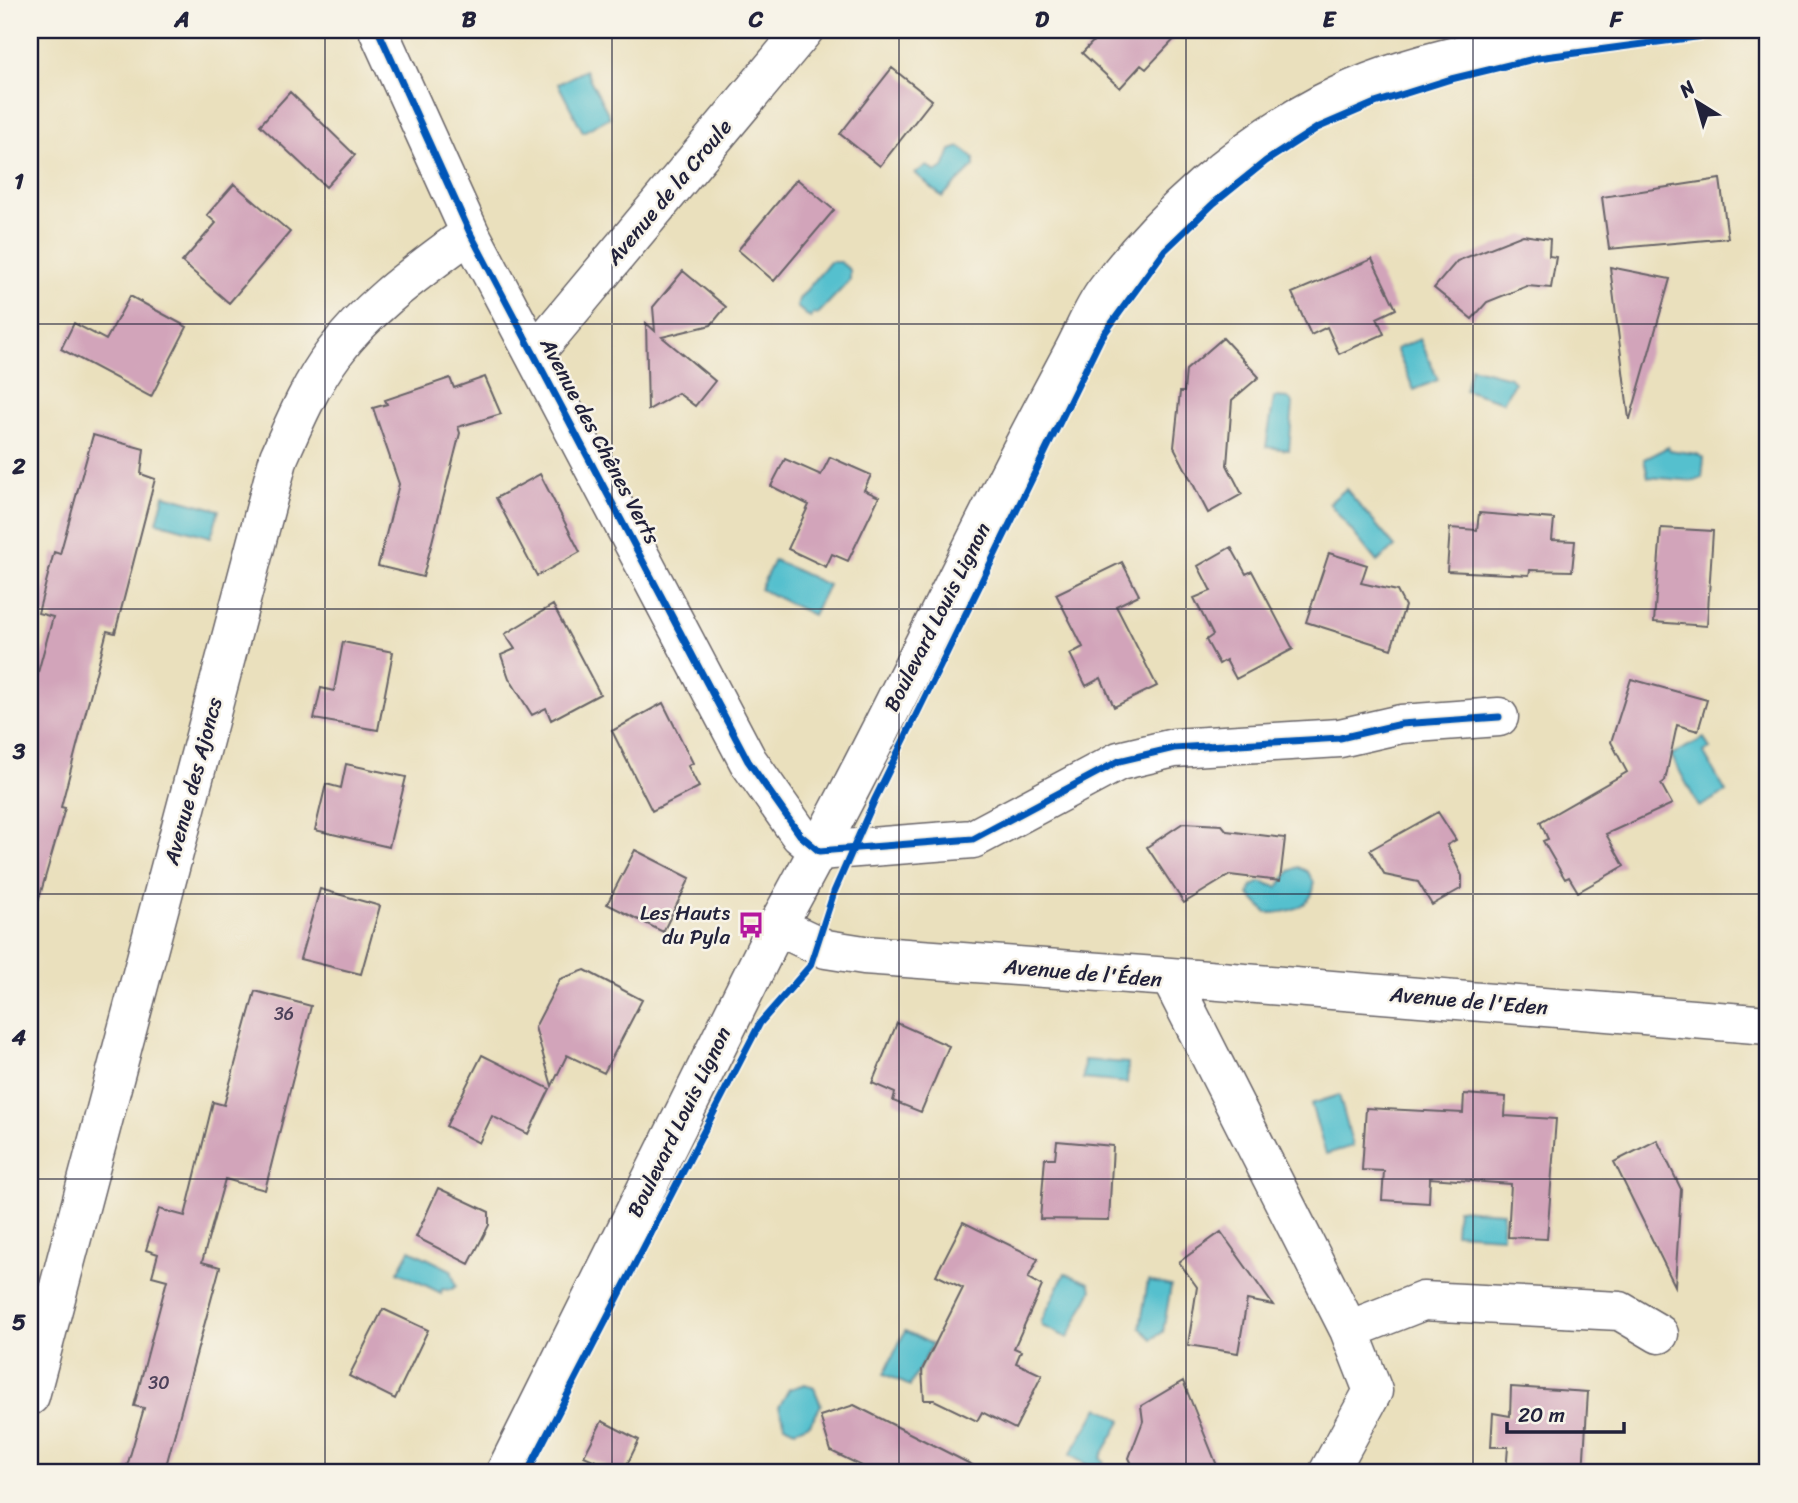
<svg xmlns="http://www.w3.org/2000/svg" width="1798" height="1503" font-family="Sriracha,sans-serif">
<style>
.water{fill:#54c0ce;stroke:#3b7184;stroke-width:2}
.building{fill:#d2a4ba}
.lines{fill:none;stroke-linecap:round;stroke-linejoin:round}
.minor-casing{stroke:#686468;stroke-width:41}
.secondary-casing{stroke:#686468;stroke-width:41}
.minor{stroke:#fff;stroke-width:38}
.secondary{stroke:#fff;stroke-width:38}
.cycleway-casing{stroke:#f7f3e8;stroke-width:11}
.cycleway{stroke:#0057b8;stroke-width:7}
.grid{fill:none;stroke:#22223b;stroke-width:2;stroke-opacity:0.55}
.labels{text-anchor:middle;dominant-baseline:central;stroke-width:5;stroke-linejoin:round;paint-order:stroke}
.number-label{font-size:18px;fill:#4e425b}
.street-label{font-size:21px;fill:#22223b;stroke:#f7f3e8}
.poi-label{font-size:21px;fill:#22223b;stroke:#f7f3e8;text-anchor:end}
.neatline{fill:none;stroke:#22223b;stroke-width:2.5}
.grid-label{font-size:23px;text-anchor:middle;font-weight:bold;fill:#22223b}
</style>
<rect width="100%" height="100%" fill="#f7f3e8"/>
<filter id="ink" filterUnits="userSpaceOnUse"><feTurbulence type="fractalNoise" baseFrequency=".0143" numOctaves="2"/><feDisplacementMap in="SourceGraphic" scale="14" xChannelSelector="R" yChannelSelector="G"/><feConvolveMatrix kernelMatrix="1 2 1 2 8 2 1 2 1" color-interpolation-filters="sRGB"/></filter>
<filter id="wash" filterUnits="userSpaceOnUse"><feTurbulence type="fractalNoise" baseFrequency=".00686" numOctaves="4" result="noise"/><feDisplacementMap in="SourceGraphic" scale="28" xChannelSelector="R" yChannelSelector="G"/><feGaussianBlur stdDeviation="1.57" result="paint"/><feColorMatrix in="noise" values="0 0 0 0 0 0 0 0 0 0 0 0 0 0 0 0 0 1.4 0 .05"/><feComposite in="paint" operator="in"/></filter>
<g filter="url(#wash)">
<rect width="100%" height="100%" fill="#eae0bd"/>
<path class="water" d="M 585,70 L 610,117 L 583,132 L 558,84 Z
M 960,147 L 974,158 L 974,166 L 942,197 L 915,173 L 927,166 L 936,172 L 944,168 L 951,150 Z
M 830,262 L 840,262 L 850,270 L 850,280 L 817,315 L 814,313 L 810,318 L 797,307 L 799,299 Z
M 1420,339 L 1438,380 L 1414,390 L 1396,349 Z
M 1471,367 L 1510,377 L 1514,383 L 1503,402 L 1465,390 Z
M 1274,397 L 1288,398 L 1293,403 L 1289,450 L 1266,447 Z
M 1668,447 L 1669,450 L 1697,454 L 1704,458 L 1702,478 L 1695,481 L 1648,477 L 1644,459 Z
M 1346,489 L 1395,547 L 1377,562 L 1329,503 Z
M 164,495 L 219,510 L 211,537 L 157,522 Z
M 774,560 L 828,585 L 813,615 L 760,589 Z
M 1704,738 L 1710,749 L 1703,752 L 1726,792 L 1699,807 L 1671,755 Z
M 1298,867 L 1308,872 L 1314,883 C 1314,908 1287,913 1267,913 L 1249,895 L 1252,886 L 1261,882 L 1278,887 L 1290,871 Z
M 1084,1060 L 1128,1063 L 1127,1083 L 1083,1079 Z
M 1339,1095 L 1353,1146 L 1326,1154 L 1311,1104 Z
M 1457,1209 L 1503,1212 L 1502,1236 L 1455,1233 Z
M 410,1250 L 451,1270 L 456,1286 L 451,1290 L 442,1289 L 441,1293 L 398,1272 Z
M 1065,1273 L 1089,1283 L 1092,1290 L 1068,1338 L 1042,1326 L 1041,1322 Z
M 1148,1281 L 1171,1286 L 1163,1332 L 1152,1339 L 1140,1328 Z
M 905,1331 L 932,1344 L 910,1386 L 884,1374 Z
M 805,1384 L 814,1388 L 821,1405 L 810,1424 L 795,1430 L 785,1425 L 779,1407 L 789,1389 Z
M 1099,1407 L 1122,1420 L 1100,1458 L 1104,1461 L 1099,1472 L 1070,1455 Z"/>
<g id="blocks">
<path class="building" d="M 1104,30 L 1183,30 L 1146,69 L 1141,65 L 1120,88 L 1082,53 Z
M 892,68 L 932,100 L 880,166 L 840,134 Z
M 290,92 L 355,155 L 326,187 L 260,125 Z
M 797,179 L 834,210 L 774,281 L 738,250 Z
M 1720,179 L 1728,238 L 1609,249 L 1602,197 Z
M 234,184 L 290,232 L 229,303 L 182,262 L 216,223 L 207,215 Z
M 1523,235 L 1550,239 L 1549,256 L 1556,257 L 1551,288 L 1527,286 L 1487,302 L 1472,319 L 1434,288 L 1457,261 Z
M 1372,259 L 1396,309 L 1377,318 L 1384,334 L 1339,354 L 1327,327 L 1311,335 L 1292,293 Z
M 1610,267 L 1670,279 L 1630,419 L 1629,419 Z
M 683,271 L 726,307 L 711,325 L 662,337 L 715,381 L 695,406 L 678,393 L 648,410 L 646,323 L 655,331 L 653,307 Z
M 130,296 L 187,327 L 151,397 L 61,349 L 74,323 L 106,340 Z
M 1223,338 L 1259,377 L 1232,400 L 1227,465 L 1242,494 L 1208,513 L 1174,447 L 1180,392 L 1184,392 L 1186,370 Z
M 485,377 L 501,414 L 458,427 L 460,433 L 423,577 L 378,566 L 399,484 L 373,408 L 387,404 L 385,400 L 450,378 L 454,388 Z
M 93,435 L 144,449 L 141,474 L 155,479 L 115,633 L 107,631 L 61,807 L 65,808 L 39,899 L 30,898 L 30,702 L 53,617 L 38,613 L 54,552 L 60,554 Z
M 830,457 L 871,475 L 864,490 L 879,497 L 848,561 L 832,554 L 826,567 L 788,549 L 809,505 L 771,486 L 785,459 L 821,475 Z
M 540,474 L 580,552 L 537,576 L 496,498 Z
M 1479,513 L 1554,519 L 1552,540 L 1575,541 L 1572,571 L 1530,570 L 1529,575 L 1447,571 L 1450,528 L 1477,530 Z
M 1661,528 L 1713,531 L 1707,626 L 1654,622 Z
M 1231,547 L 1246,574 L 1252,571 L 1293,649 L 1236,679 L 1226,660 L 1219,664 L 1206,640 L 1213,635 L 1194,598 L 1211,591 L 1198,566 Z
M 1329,553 L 1367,565 L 1361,583 L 1397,591 L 1405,606 L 1391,649 L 1306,622 Z
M 1122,562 L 1139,595 L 1116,606 L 1157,686 L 1114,707 L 1101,678 L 1086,686 L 1070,654 L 1083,647 L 1056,594 Z
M 553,605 L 600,694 L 551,720 L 546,708 L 532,715 L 509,678 L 501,655 L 515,649 L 505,634 Z
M 343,642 L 393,652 L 378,730 L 314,719 L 321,688 L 334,691 Z
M 1631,679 L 1707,700 L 1698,731 L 1677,725 L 1665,781 L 1661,784 L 1672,804 L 1606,834 L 1624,866 L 1578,892 L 1569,877 L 1565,879 L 1543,841 L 1548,839 L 1540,822 L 1627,772 L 1611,742 Z
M 663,703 L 693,763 L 688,766 L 699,787 L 652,811 L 612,731 Z
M 346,764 L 406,777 L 389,847 L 315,830 L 326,784 L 341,788 Z
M 1438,812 L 1456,840 L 1447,845 L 1462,876 L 1462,888 L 1432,905 L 1418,882 L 1385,875 L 1370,850 Z
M 1183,823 L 1222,825 L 1227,831 L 1285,838 L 1280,881 L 1230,875 L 1184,903 L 1147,847 Z
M 635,850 L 690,878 L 663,932 L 607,904 Z
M 320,889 L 380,906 L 361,974 L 300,959 Z
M 585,970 L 642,1000 L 604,1073 L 567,1055 L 552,1086 L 535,1027 L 560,979 Z
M 255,991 L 311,1006 L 265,1190 L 225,1179 L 202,1262 L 220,1267 L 164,1473 L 125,1473 L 144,1408 L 134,1406 L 167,1280 L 152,1276 L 158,1254 L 146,1250 L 159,1209 L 185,1216 L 213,1102 L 224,1105 Z
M 897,1023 L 949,1046 L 921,1112 L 893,1101 L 895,1093 L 872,1083 Z
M 482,1055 L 550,1089 L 528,1134 L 492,1116 L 479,1143 L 446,1126 Z
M 1464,1094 L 1506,1097 L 1505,1116 L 1556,1119 L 1547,1239 L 1508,1237 L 1511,1184 L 1430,1178 L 1429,1203 L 1382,1200 L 1384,1171 L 1362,1170 L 1366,1108 L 1463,1113 Z
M 1657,1140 L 1681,1189 L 1675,1286 L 1614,1162 Z
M 1057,1141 L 1113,1146 L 1109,1220 L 1040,1219 L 1045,1158 L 1055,1158 Z
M 438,1188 L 489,1212 L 489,1225 L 469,1264 L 416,1237 Z
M 963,1222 L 1038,1259 L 1028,1278 L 1042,1286 L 1014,1348 L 1021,1351 L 1016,1363 L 1042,1375 L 1015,1429 L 982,1412 L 977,1421 L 934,1400 L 924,1400 L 922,1370 L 963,1288 L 936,1275 Z
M 1221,1232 L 1273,1305 L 1247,1300 L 1238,1353 L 1188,1345 L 1197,1287 L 1179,1262 Z
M 383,1309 L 428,1330 L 395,1399 L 349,1376 Z
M 1183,1381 L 1220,1473 L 1136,1473 L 1129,1458 L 1143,1421 L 1141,1406 Z
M 1511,1387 L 1588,1392 L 1583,1473 L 1506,1473 L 1508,1447 L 1491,1447 L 1493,1413 L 1510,1416 Z
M 854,1405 L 988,1473 L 876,1473 L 831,1451 L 820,1416 Z
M 602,1421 L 639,1440 L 623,1473 L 584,1456 Z"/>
</g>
</g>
<g filter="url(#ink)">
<use href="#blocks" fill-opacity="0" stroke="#686468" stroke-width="2"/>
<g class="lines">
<g class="minor-casing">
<path id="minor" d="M 378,30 L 470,233 L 748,761 L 800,835 L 819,851 L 973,839 L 1119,761 L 1174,748 L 1340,738 L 1401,724 L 1499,717
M 534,354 L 804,30
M 777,926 L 826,949 L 864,955 L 1170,977 L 1349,1330 L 1373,1391 L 1328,1473
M 1170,977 L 1768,1025
M 1349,1330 L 1423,1301 L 1620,1311 L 1659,1334
M 30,1396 L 279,457 C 295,421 310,385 334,353 C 370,304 422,269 470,233"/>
</g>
<g class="secondary-casing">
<path id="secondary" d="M 505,1473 L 777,926 C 855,785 926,639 999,494 C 1022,447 1047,401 1072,354 C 1083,334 1092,309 1106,291 C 1163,215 1239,147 1323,103 C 1412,57 1517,42 1615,30"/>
</g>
<use href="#minor" class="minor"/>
<use href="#secondary" class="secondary"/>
<g class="cycleway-casing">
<path id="cycleway" d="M 378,30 L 470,233 L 748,761 L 800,835 L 819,851 L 973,839 L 1119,761 L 1174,748 L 1340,738 L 1401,724 L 1499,717
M 527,1473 L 760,1023 L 810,966 L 834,892 L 875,799 L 1101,338 L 1165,250 L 1214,203 L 1266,161 L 1317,128 L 1375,103 L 1451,79 L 1538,58 L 1748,30"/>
</g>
<use href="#cycleway" class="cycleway"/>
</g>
</g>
<path class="grid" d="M 325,30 L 325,1473M 612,30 L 612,1473M 899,30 L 899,1473M 1186,30 L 1186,1473M 1473,30 L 1473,1473M 30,324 L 1768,324M 30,609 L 1768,609M 30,894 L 1768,894M 30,1179 L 1768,1179"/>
<defs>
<g id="bus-bare" transform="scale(2.1)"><path d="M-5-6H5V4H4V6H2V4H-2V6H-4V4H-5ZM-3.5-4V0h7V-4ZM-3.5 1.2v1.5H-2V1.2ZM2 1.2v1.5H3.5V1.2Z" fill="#b5179e" stroke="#f7f3e8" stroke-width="2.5" paint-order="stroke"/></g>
</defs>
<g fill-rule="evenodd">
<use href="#bus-bare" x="751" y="925"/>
</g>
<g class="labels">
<g class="number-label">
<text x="284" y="1014">36</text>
<text x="159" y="1383">30</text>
</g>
<g class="street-label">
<text transform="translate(669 192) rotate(-50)">Avenue de la Croule</text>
<text transform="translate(600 441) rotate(62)">Avenue des Chênes Verts</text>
<text transform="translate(937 617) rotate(-63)">Boulevard Louis Lignon</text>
<text transform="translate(193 781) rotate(-75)">Avenue des Ajoncs</text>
<text transform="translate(1083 973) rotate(5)">Avenue de l'Éden</text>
<text transform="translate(1469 1001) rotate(5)">Avenue de l'Eden</text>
<text transform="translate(679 1122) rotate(-64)">Boulevard Louis Lignon</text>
</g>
<g class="poi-label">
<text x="730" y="913">Les Hauts<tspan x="730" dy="24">du Pyla</tspan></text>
</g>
</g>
<rect width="1798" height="1503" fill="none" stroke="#f7f3e8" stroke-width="77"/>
<g transform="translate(1697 102) rotate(323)" stroke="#f7f3e8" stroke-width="5" paint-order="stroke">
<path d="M0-5L12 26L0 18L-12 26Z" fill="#22223b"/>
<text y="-10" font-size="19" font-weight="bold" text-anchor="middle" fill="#22223b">N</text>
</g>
<path d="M1507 1422v10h117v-10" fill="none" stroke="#22223b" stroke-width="3.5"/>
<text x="1518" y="1422" font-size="21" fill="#22223b" stroke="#f7f3e8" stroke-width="5" paint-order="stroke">20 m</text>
<rect x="38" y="38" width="1721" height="1426" class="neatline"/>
<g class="grid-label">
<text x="182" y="27">A</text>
<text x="469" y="27">B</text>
<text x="756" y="27">C</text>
<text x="1042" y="27">D</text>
<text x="1329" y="27">E</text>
<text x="1616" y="27">F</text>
<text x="19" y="189">1</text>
<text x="19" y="474">2</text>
<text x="19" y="759">3</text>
<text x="19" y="1045">4</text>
<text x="19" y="1330">5</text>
</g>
</svg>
